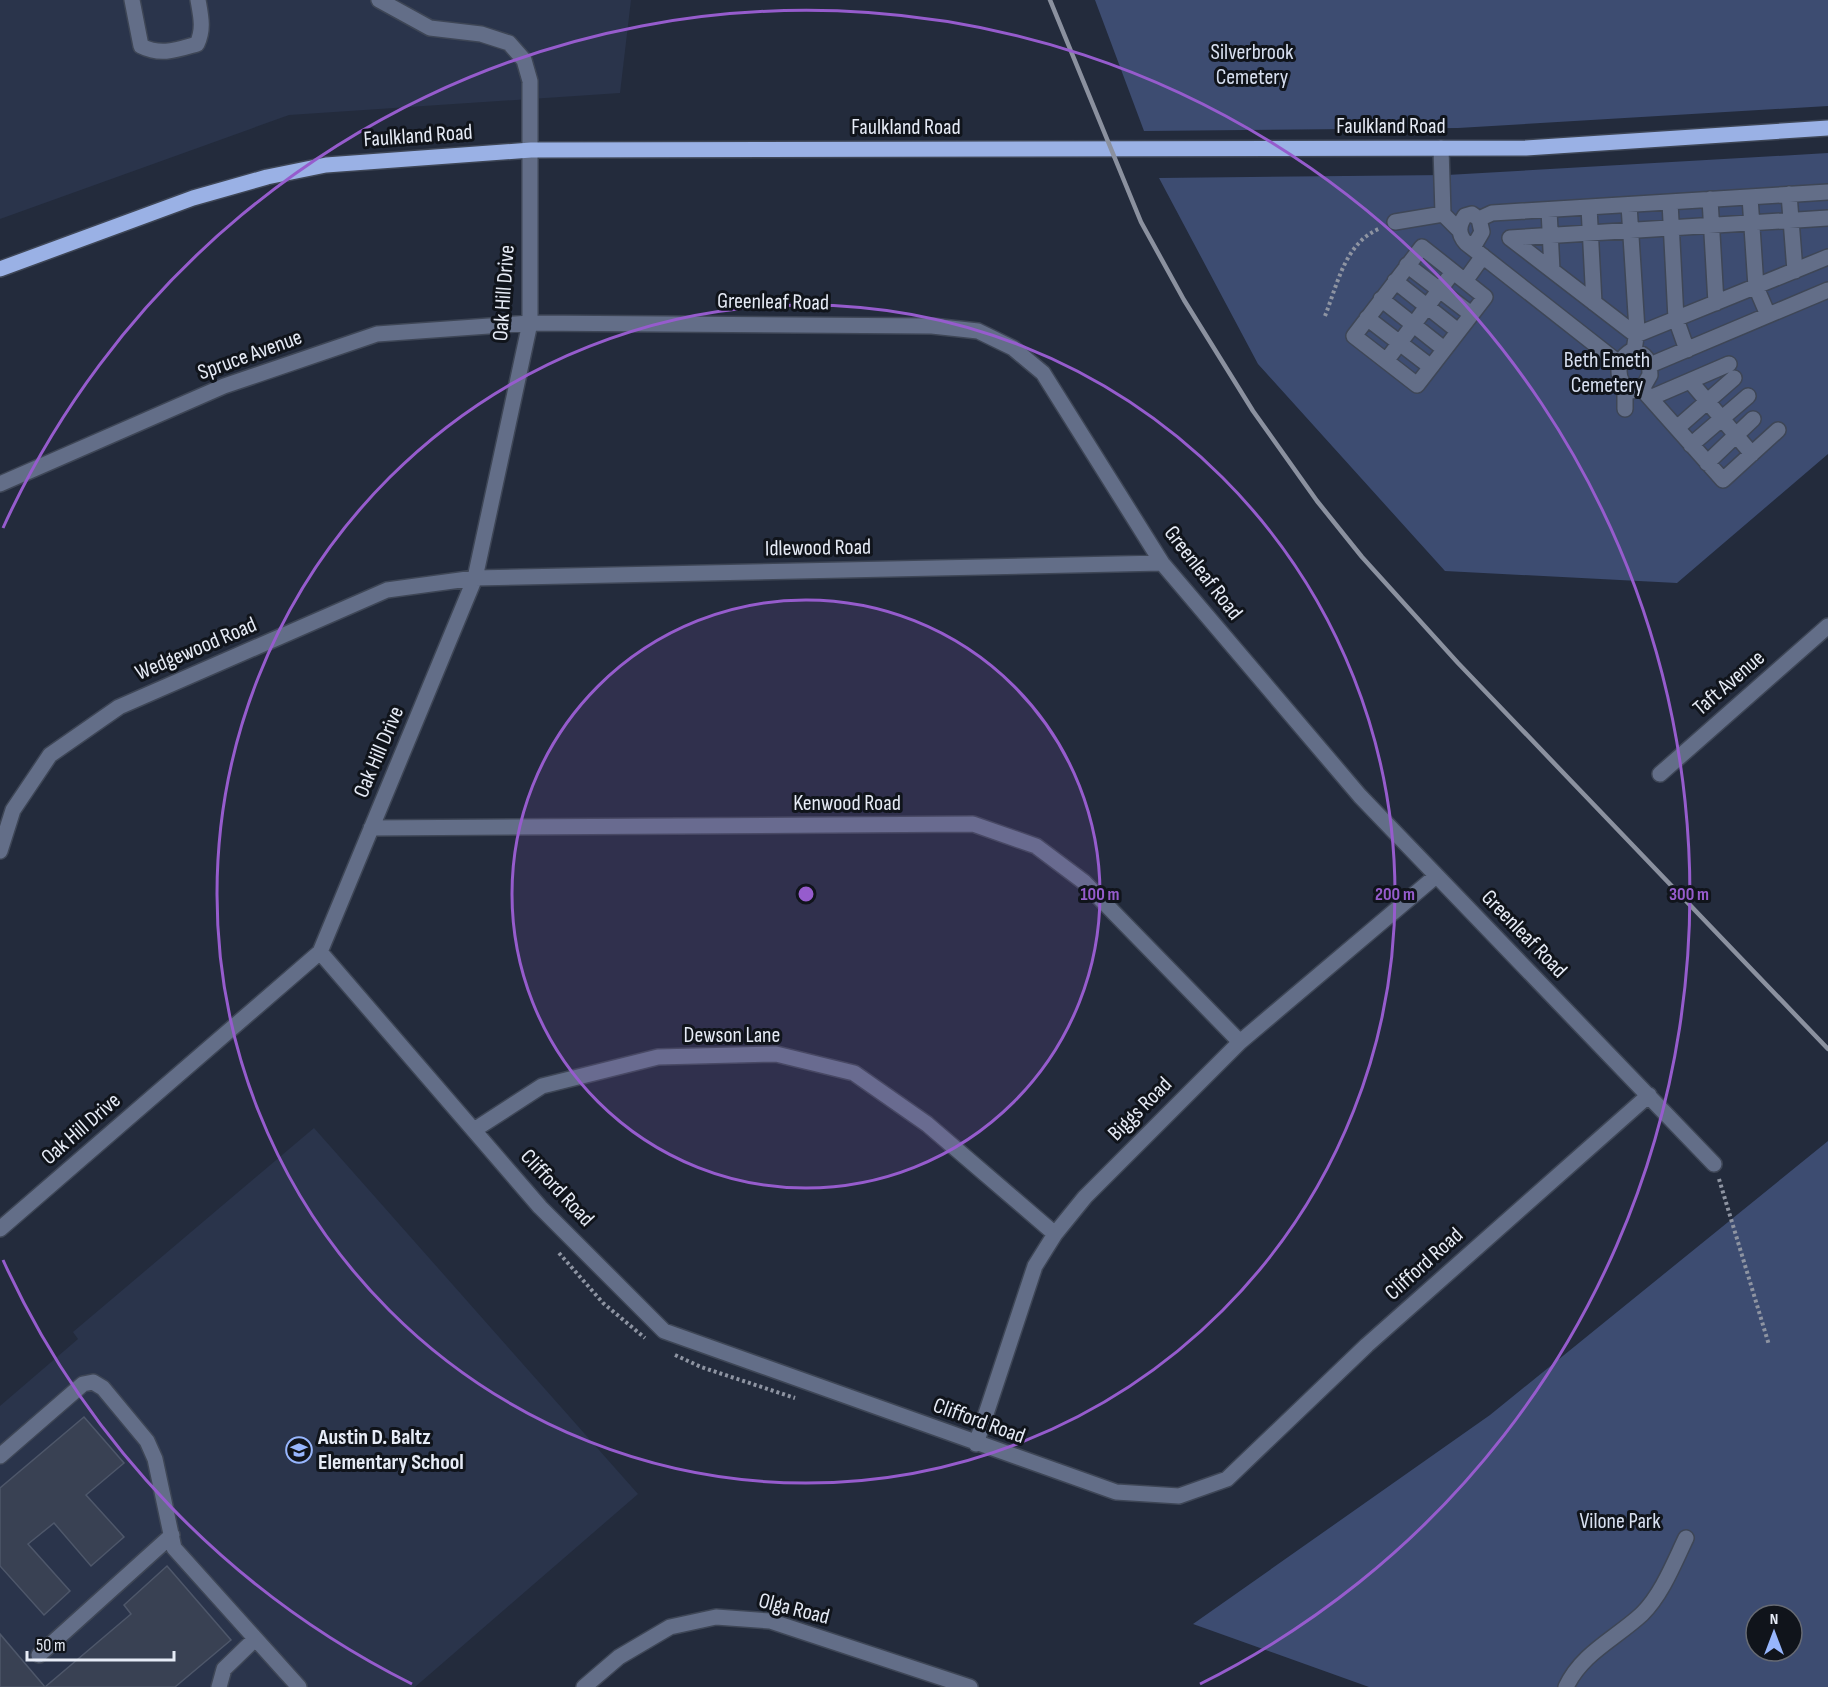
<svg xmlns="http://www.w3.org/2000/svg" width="1828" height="1687" font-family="'Sofia Sans Condensed',sans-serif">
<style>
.built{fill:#2a344b}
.green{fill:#3d4c71;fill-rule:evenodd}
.building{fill:#394153;stroke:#4e576a;stroke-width:1.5}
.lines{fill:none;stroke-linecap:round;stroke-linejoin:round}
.minor-casing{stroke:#3e4656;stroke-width:18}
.major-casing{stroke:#3e4656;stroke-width:18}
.path{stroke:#8e94a2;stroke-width:4;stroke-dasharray:3 3;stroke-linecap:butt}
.minor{stroke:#636e88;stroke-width:15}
.major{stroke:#9ab1e5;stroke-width:15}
.rail{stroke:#8b919f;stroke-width:4.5}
.ring{fill:none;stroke:#965ccd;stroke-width:3}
.labels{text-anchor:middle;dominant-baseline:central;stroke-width:6;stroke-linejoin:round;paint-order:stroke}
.park-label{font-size:22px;fill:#d8e0f1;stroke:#10141b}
.street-label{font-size:22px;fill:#e6ebf6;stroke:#10141b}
.poi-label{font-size:22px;font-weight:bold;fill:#e6ebf6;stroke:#10141b;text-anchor:start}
.centre{fill:#965ccd;stroke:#10141b;stroke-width:3}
.ring-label{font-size:18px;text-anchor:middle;font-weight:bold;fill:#965ccd;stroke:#10141b;stroke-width:6;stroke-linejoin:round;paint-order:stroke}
</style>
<rect width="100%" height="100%" fill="#232b3c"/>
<path class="built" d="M 0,0 L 631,0 L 620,93 L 289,115 L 0,219 Z
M 314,1128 L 638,1494 L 415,1687 L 0,1687 L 0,1406 L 78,1339 L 73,1332 Z"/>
<path class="green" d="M 1095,0 L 1828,0 L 1828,106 L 1458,128 L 1144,131 Z
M 1828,153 L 1828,454 L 1677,583 L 1445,571 L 1258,364 L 1159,178 L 1447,175 Z
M 1828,1141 L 1828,1687 L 1369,1687 L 1193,1624 L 1490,1415 ZM 1756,1615 L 1792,1615 L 1792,1651 L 1756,1651 Z"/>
<path class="building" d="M 84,1417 L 124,1463 L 86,1495 L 124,1537 L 91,1566 L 54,1523 L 28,1544 L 70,1591 L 44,1615 L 0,1566 L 0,1488 Z
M 167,1566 L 231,1640 L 175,1687 L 0,1687 L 0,1634 L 45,1687 L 131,1614 L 124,1605 Z"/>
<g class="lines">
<g class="minor-casing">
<path id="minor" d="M 132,0 L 141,46 C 161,56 176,50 197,44 C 204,29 201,17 198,0
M 1441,148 L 1443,214 L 1459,230
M 1789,194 L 1795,271
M 1750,197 L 1756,287 L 1768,315
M 1710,199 L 1716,303
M 1670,202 L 1676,319 L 1687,350
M 1629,205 L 1637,330 L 1634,351
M 1589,207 L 1594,303
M 1549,210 L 1552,270
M 1472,214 L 1479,219 L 1482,232 L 1475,244 L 1466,243 C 1458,234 1458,226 1465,216 Z
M 1479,219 L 1492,213 L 1828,192
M 1395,222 L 1443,214
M 1510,238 L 1636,335 L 1828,257
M 1510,238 L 1828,218
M 1466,243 L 1620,364
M 1422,247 L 1485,297 L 1417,385 L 1354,336 Z
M 1407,265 L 1471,314
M 1395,281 L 1458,331
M 1465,281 L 1483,256
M 1381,299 L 1444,349
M 1367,318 L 1431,367
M 1631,351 C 1646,353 1650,360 1650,375 L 1642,389 L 1631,391 C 1615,381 1615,361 1631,351 Z
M 1386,361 L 1453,272
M 1650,365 L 1828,290
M 1690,381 L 1752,454
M 1625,387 L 1625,409
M 1642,389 L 1723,480 L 1778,430
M 1650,398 L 1729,364
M 1677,428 L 1734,378
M 1691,445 L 1748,396
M 1707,463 L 1753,419
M 0,484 L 224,386 L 377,334 L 530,323 L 932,326 L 978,331 L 1013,348 L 1043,373 L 1162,563 L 1360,796 L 1714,1164
M 1660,774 L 1828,626
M 371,828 L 973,824 L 1036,846 L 1084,882 L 1240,1042
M 0,851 L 13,810 L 50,755 L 119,707 L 387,590 L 475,578 L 1162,563
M 320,952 L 540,1207 L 664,1331 L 1116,1492 L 1179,1496 L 1227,1479 L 1367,1345 L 1649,1095
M 474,1130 L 542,1086 L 658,1057 L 776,1054 L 854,1073 L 927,1124 L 1055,1234
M 0,1229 L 320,952 L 475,578 L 530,323 L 530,81 L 524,60 L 509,43 L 481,34 L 430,28 L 379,0
M 976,1444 L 1035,1266 L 1055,1234 L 1085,1197 L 1240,1042 L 1436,876
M 0,1456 L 83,1384 L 93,1382 L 103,1388 L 147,1441 L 155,1459 L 174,1548 L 299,1687
M 39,1655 L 172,1535
M 219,1687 L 224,1669 L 255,1639
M 584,1687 L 619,1657 L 670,1627 L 716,1617 L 770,1621 L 970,1687
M 1566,1687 C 1582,1653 1615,1639 1642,1614 C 1662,1594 1674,1563 1686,1538"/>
</g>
<g class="major-casing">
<path id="major" d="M 0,269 L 193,198 L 267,177 L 326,165 L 531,150 L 1526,148 L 1828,128"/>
</g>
<path class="path" d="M 1325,316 C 1338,283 1345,242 1381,228
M 1719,1179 L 1769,1345
M 559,1253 L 603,1303 L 645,1338
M 675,1355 L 701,1367 L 795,1398"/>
<use href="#minor" class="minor"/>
<use href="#major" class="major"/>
<path class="rail" d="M 1050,0 L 1141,222 L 1184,300 L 1253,411 L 1317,501 L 1362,557 L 1458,663 L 1828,1049"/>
</g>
<circle cx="806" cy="894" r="294" fill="#965ccd" fill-opacity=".12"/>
<g class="ring">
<circle cx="806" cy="894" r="294"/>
<circle cx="806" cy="894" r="589"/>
<path d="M412 1684A883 883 0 0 1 3 1260M3 528A883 883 0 1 1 1200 1684"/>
</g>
<defs>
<g id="school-ring" transform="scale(1.35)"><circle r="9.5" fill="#10141b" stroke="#97b6fd" stroke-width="1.5"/><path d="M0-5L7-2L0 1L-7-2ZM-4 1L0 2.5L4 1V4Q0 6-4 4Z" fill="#97b6fd"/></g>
</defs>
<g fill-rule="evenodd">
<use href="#school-ring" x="299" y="1450"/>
</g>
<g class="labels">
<g class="park-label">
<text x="1252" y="52">Silverbrook<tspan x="1252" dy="25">Cemetery</tspan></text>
<text x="1607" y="360">Beth Emeth<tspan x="1607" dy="25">Cemetery</tspan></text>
<text x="1620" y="1521">Vilone Park</text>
</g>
<g class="street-label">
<text x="1391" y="126">Faulkland Road</text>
<text x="906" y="127">Faulkland Road</text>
<text transform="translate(418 136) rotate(-4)">Faulkland Road</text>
<text transform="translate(504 293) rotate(-86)">Oak Hill Drive</text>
<text transform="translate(773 302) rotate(1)">Greenleaf Road</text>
<text transform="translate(250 355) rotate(-20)">Spruce Avenue</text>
<text transform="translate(818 548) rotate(-1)">Idlewood Road</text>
<text transform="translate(1203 573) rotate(52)">Greenleaf Road</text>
<text transform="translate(196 649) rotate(-23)">Wedgewood Road</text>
<text transform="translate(1729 683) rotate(-41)">Taft Avenue</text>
<text transform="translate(379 752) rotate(-67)">Oak Hill Drive</text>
<text x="847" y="803">Kenwood Road</text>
<text transform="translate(1524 934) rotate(46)">Greenleaf Road</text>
<text x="732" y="1035">Dewson Lane</text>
<text transform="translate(1140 1109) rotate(-45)">Biggs Road</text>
<text transform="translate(81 1129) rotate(-41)">Oak Hill Drive</text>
<text transform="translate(557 1188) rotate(47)">Clifford Road</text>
<text transform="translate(1424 1264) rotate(-42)">Clifford Road</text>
<text transform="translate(979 1421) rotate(20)">Clifford Road</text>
<text transform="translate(794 1609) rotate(14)">Olga Road</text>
</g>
<g class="poi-label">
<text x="318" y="1437">Austin D. Baltz<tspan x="318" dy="25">Elementary School</tspan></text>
</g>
</g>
<circle cx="806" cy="894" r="9" class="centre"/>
<g class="ring-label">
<text x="1100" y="900">100 m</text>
<text x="1395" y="900">200 m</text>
<text x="1689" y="900">300 m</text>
</g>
<g transform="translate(1774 1633)"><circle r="28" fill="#10141b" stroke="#666a73" stroke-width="1.5"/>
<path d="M0-4.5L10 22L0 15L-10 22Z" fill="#97b6fd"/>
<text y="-9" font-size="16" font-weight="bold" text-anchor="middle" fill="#e6ebf6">N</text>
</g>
<path d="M27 1651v9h147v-9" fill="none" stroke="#e6ebf6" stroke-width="3"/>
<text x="36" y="1651" font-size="18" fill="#e6ebf6" stroke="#10141b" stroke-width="4.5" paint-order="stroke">50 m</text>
</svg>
